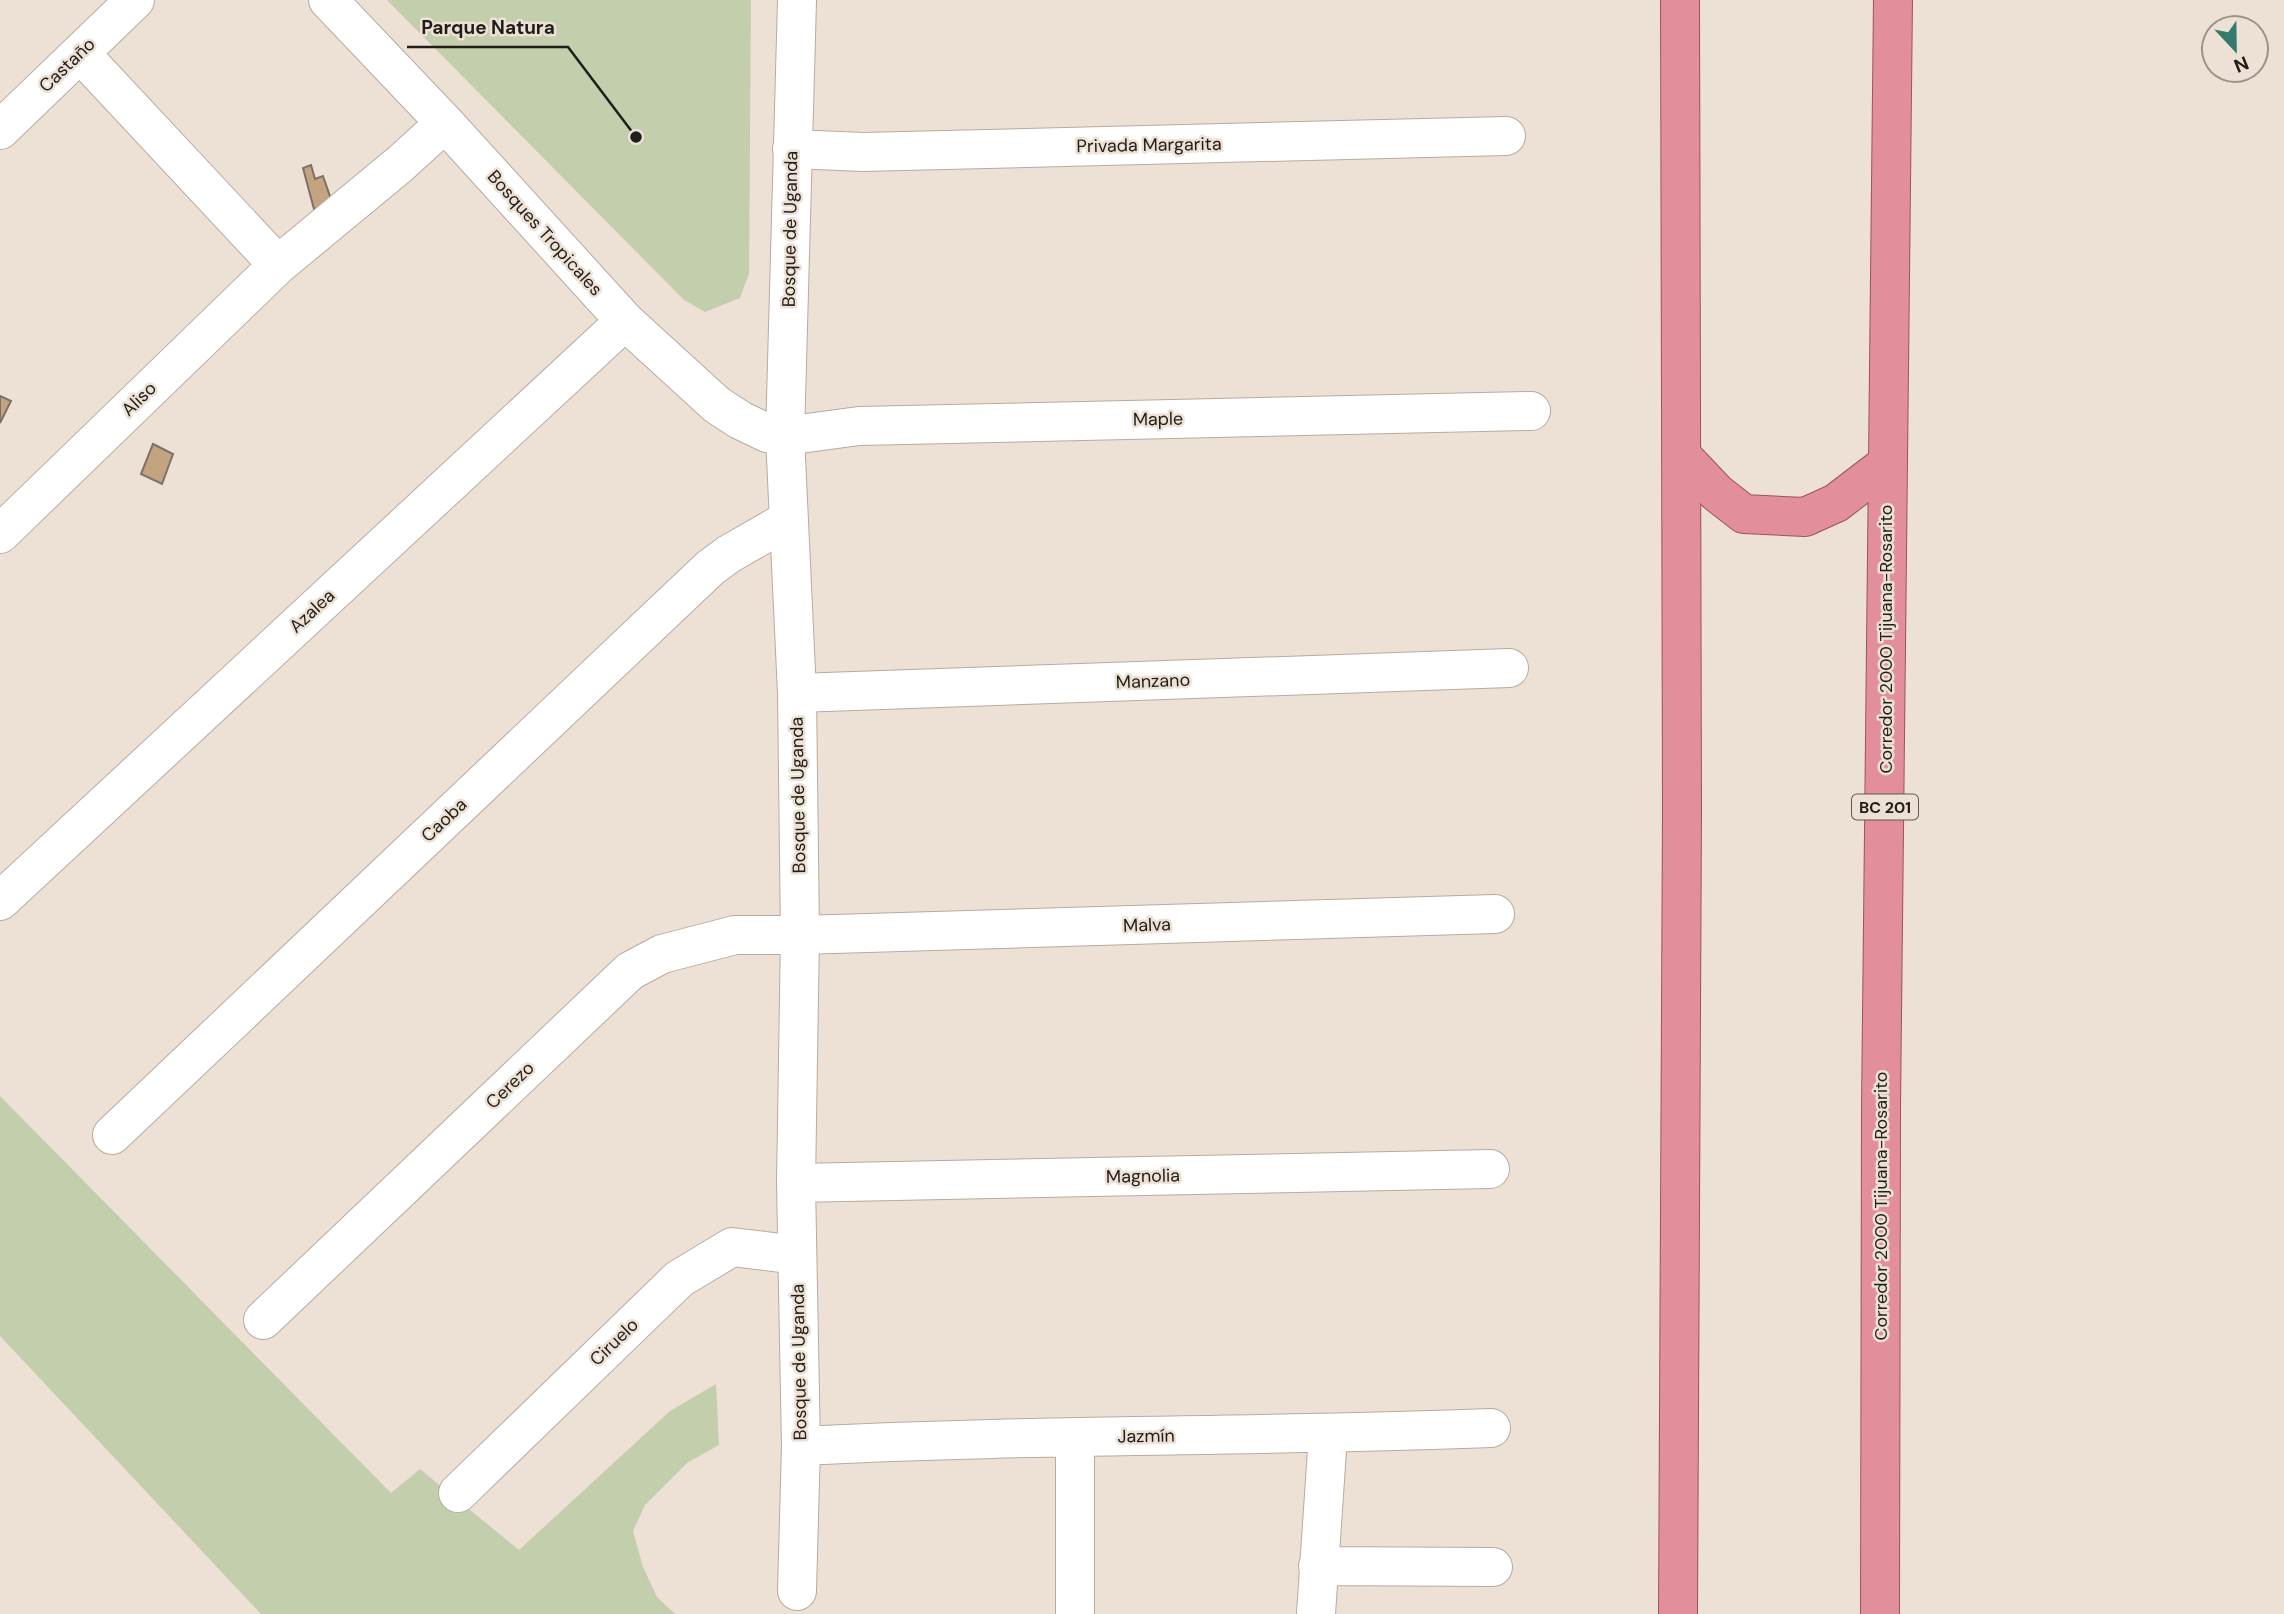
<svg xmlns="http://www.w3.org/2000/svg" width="2284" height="1614" font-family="'DM Sans',sans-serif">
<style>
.green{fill:#c2ceac}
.building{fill:#c4a380;stroke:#7b7166;stroke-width:2}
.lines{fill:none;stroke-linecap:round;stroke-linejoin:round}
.minor-casing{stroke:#b7aba0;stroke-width:40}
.tertiary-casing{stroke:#b7aba0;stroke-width:40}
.trunk-casing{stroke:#9b545d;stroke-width:40}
.minor{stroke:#fff;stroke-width:38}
.tertiary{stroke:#fff;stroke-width:38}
.trunk{stroke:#e38e9b;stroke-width:38}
.labels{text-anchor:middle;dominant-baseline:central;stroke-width:5;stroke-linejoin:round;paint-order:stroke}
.shield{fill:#ede1d5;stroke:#5e5851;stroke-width:2}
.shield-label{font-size:16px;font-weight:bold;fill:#211d19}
.street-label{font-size:18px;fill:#211d19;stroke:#ede1d5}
.leader{fill:none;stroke:#211d19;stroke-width:2.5}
.callout-dot{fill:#211d19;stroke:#ede1d5;stroke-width:2.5}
.callout-label{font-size:19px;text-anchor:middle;font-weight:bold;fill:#211d19;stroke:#ede1d5;stroke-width:5;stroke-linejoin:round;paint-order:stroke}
</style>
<rect width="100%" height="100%" fill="#ede1d5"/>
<path class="green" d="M 387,0 L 751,0 L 749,274 L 740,298 L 705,312 L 684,300 Z
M 0,1096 L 391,1493 L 420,1469 L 519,1550 L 670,1411 L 716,1384 L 719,1445 L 687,1463 L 645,1505 L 633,1531 L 643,1567 L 657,1597 L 675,1614 L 261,1614 L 0,1336 Z"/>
<path class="building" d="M 311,165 L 315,179 L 323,176 L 333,205 L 314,209 L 303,168 Z
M 0,396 L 11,401 L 0,423 Z
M 153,444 L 173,454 L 162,484 L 141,474 Z"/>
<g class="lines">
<g class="minor-casing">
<path id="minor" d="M 80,53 L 278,265
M 0,130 L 135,0
M 792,149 L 863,152 L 1506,136
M 785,436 L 859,426 L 1531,411
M 0,534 L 278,265 L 400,164 L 445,123
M 797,693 L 1509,668
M 0,901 L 625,321
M 112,1135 L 710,568 L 729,554 L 788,520
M 796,1183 L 1490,1169
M 263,1320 L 630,971 L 662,954 L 735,935 L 800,935 L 1495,914
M 1075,1437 L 1075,1614
M 801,1446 C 1031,1434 1261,1437 1491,1428
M 458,1493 L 679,1279 L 732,1247 L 797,1255
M 1318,1566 L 1493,1567
M 1316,1614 L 1328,1435"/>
</g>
<g class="tertiary-casing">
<path id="tertiary" d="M 328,0 L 445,123 L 625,321 L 717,405 L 740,420 L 767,433 L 785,436
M 797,0 L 785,436 L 797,693 L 800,935 L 796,1183 L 801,1446 L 797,1591"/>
</g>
<g class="trunk-casing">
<path id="trunk" d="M 1681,455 L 1717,493 L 1744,514 L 1805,517 L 1836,503 L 1887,464
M 1678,1614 L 1682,811 L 1680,0
M 1880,1614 L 1881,1108 L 1893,0"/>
</g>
<use href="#minor" class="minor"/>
<use href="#tertiary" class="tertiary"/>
<use href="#trunk" class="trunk"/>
</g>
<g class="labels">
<rect class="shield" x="1852" y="794.5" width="66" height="25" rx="5"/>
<g class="shield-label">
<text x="1885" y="807">BC 201</text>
</g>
<g class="street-label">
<text transform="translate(67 65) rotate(-44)">Castaño</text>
<text transform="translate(1149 145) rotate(-1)">Privada Margarita</text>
<text transform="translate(790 229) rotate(-89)">Bosque de Uganda</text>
<text transform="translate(545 233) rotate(48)">Bosques Tropicales</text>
<text transform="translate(139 399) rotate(-44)">Aliso</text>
<text transform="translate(1158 419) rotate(-1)">Maple</text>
<text transform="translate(312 611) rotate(-43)">Azalea</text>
<text transform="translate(1886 639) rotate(-90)">Corredor 2000 Tijuana-Rosarito</text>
<text transform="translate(1153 681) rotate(-2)">Manzano</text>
<text transform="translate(798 795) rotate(-91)">Bosque de Uganda</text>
<text transform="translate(444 820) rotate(-43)">Caoba</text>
<text transform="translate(1147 925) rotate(-2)">Malva</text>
<text transform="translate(510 1085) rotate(-44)">Cerezo</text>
<text transform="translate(1143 1176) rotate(-1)">Magnolia</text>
<text transform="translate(1881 1206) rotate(-90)">Corredor 2000 Tijuana-Rosarito</text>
<text transform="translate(614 1342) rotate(-44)">Ciruelo</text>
<text transform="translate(799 1362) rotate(-91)">Bosque de Uganda</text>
<text transform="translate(1146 1436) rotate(-1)">Jazmín</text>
</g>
</g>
<path class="leader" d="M636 137L568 47H407"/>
<circle class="callout-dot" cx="636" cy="137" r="7"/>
<g class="callout-label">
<text x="488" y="34">Parque Natura</text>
</g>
<g transform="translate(2235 49) rotate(158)"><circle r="33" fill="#ede1d5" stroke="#9b938a" stroke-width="2"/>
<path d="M0-5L12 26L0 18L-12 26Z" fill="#347a6f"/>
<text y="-10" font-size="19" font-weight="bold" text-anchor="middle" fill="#211d19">N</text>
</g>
</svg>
